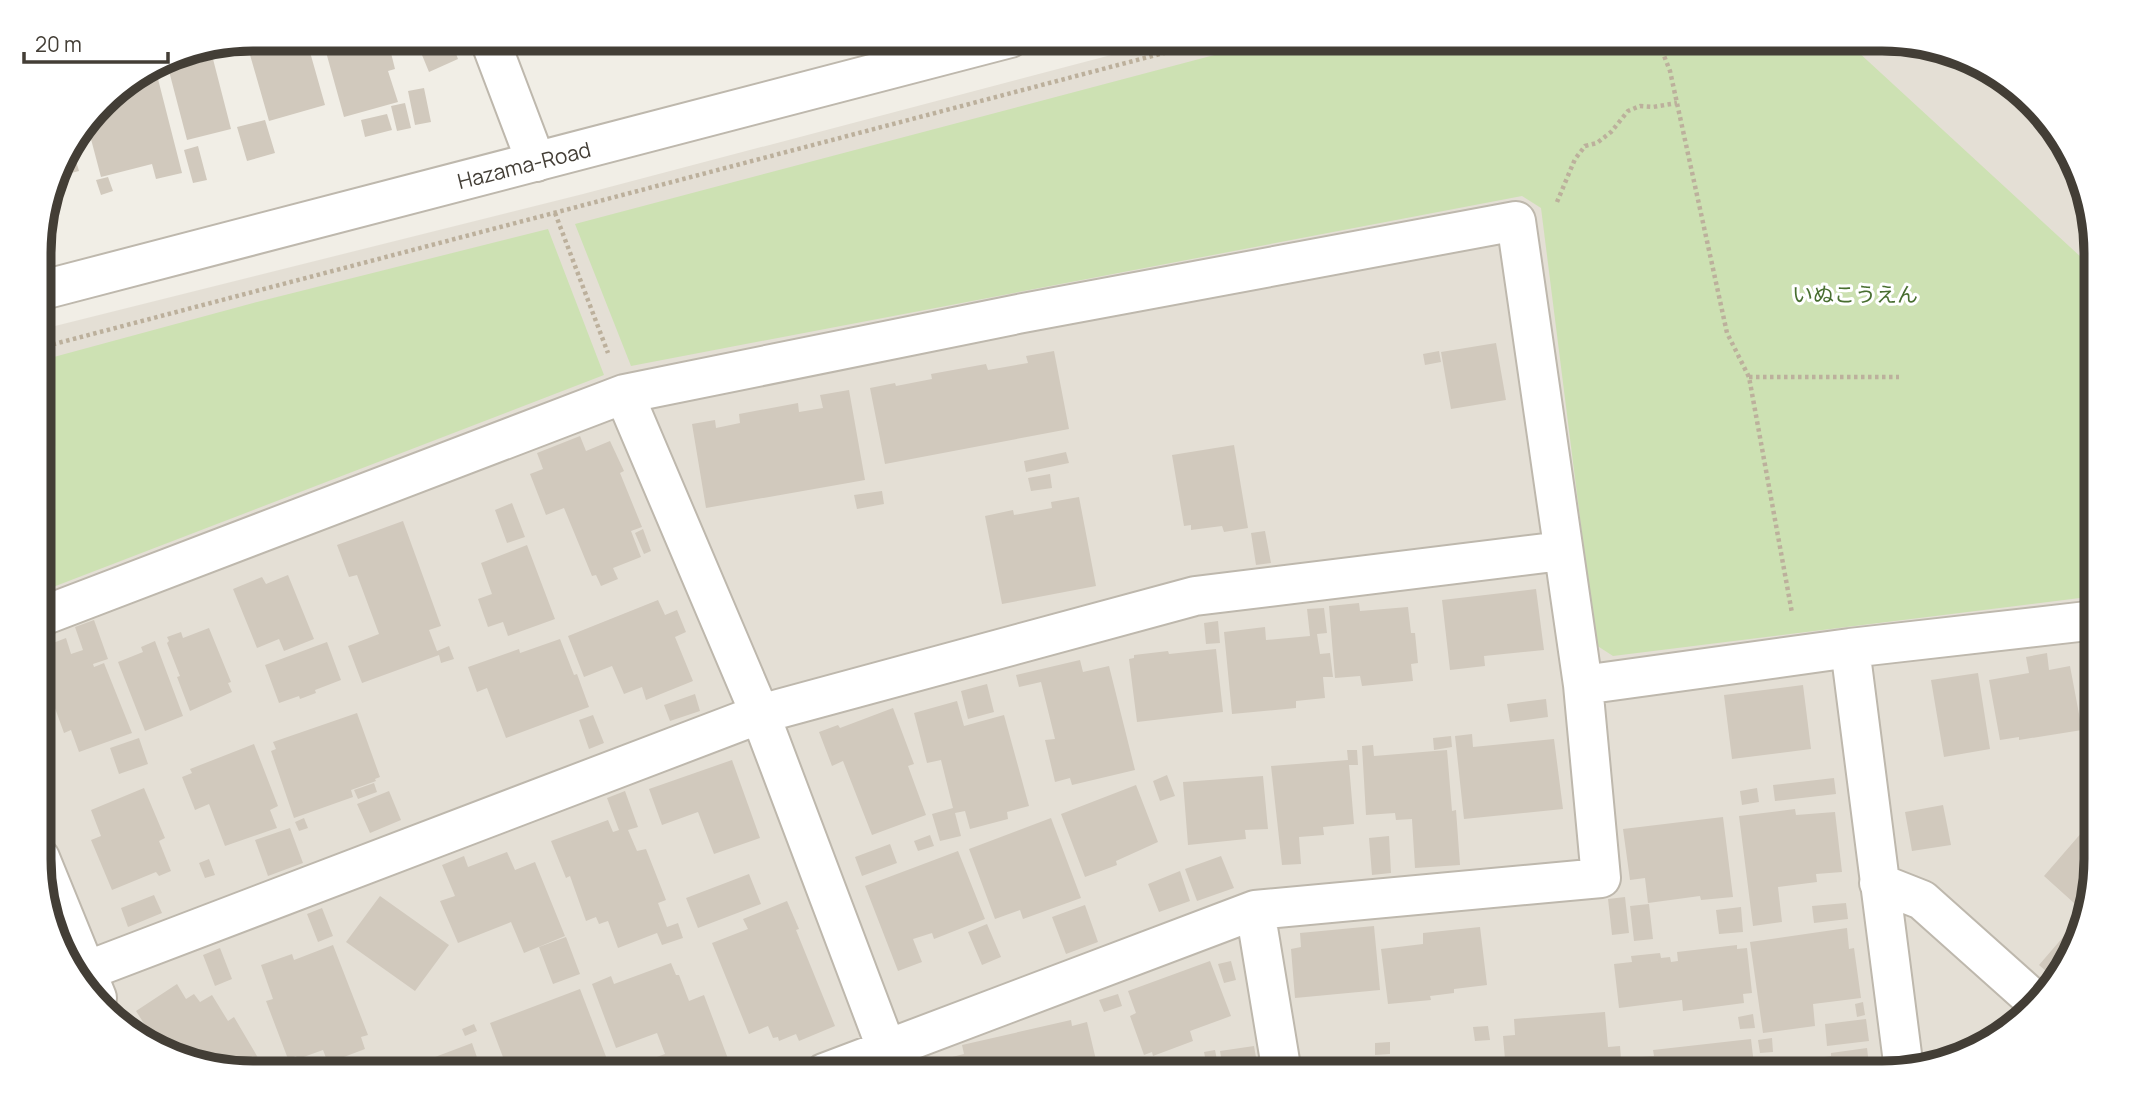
<svg xmlns="http://www.w3.org/2000/svg" width="2135" height="1112" font-family="Manrope,'Noto Sans JP',sans-serif">
<style>
.residential{fill:#e4dfd5}
.green{fill:#cde1b3}
.building{fill:#d1c9bd}
.lines{fill:none;stroke-linecap:round;stroke-linejoin:round}
.minor-casing{stroke:#beb8ad;stroke-width:42}
.tertiary-casing{stroke:#beb8ad;stroke-width:42}
.path{stroke:#bcb09c;stroke-width:4.5;stroke-dasharray:3.5 3.5;stroke-linecap:butt}
.minor{stroke:#fff;stroke-width:38}
.tertiary{stroke:#fff;stroke-width:38}
.labels{text-anchor:middle;dominant-baseline:central;stroke-width:6;stroke-linejoin:round;paint-order:stroke}
.street-label{font-size:21px;fill:#433e36;stroke:#fff}
.park-label{font-size:21px;fill:#486e30;stroke:#fff}
.rim{fill:none;stroke:#433e36;stroke-width:9}
</style>
<rect width="100%" height="100%" fill="#f1eee6"/>
<path class="residential" d="M 1882,38 L 1977,61 L 2060,133 L 2095,225 L 2096,860 L 2074,954 L 2001,1038 L 1896,1073 L 253,1073 L 158,1051 L 75,979 L 40,888 L 39,330 L 583,194 L 1172,39 Z"/>
<path class="green" d="M 1275,39 L 1844,39 L 2095,270 L 2096,596 L 1613,656 L 1596,645 L 1541,208 L 1522,196 L 631,366 L 575,224 Z
M 548,229 L 604,375 L 40,592 L 39,361 L 257,302 Z"/>
<path class="building" d="M 255,38 L 306,38 L 325,105 L 269,121 L 246,41 Z
M 338,38 L 355,38 L 355,39 L 340,44 Z
M 377,38 L 378,44 L 384,42 L 387,54 L 391,53 L 395,69 L 388,71 L 398,102 L 344,117 L 326,52 Z
M 415,38 L 450,38 L 458,59 L 429,72 Z
M 213,59 L 231,129 L 187,140 L 169,71 Z
M 158,79 L 182,173 L 156,179 L 152,164 L 101,177 L 87,124 L 111,92 L 124,84 L 140,80 L 141,84 Z
M 424,88 L 431,122 L 415,125 L 408,91 Z
M 405,103 L 411,128 L 397,131 L 391,106 Z
M 387,114 L 392,130 L 365,137 L 361,120 Z
M 265,120 L 275,153 L 247,161 L 237,127 Z
M 71,144 L 79,171 L 55,177 L 60,158 Z
M 198,146 L 207,180 L 193,183 L 184,150 Z
M 108,177 L 113,191 L 101,195 L 96,180 Z
M 1496,343 L 1506,400 L 1451,409 L 1441,352 Z
M 1054,351 L 1069,429 L 885,464 L 870,388 L 895,383 L 896,386 L 932,379 L 931,374 L 986,364 L 988,370 L 1028,363 L 1026,356 Z
M 1439,351 L 1441,362 L 1425,365 L 1423,354 Z
M 849,390 L 865,480 L 706,508 L 692,424 L 715,420 L 716,428 L 740,423 L 739,414 L 798,403 L 799,412 L 823,408 L 820,395 Z
M 580,436 L 586,451 L 610,441 L 624,471 L 620,473 L 642,527 L 631,531 L 641,557 L 613,568 L 618,579 L 601,586 L 596,575 L 592,576 L 564,508 L 546,515 L 530,474 L 543,469 L 537,453 Z
M 1234,445 L 1248,528 L 1224,532 L 1222,526 L 1191,530 L 1191,525 L 1184,526 L 1172,455 Z
M 1066,452 L 1069,463 L 1026,472 L 1024,461 Z
M 1050,474 L 1052,488 L 1031,491 L 1028,478 Z
M 882,491 L 884,504 L 857,509 L 854,495 Z
M 1079,497 L 1096,586 L 1002,604 L 985,516 L 1013,510 L 1014,515 L 1052,508 L 1051,502 Z
M 512,503 L 525,537 L 507,543 L 495,510 Z
M 403,521 L 441,626 L 429,630 L 437,651 L 449,646 L 454,659 L 441,663 L 439,655 L 362,683 L 348,646 L 379,634 L 357,575 L 349,577 L 337,545 Z
M 643,529 L 651,551 L 644,554 L 635,533 Z
M 1265,531 L 1271,563 L 1256,565 L 1251,533 Z
M 527,545 L 555,619 L 508,636 L 503,622 L 488,627 L 478,599 L 492,594 L 481,563 Z
M 288,575 L 314,639 L 284,651 L 279,639 L 257,648 L 233,589 L 262,577 L 266,584 Z
M 1536,589 L 1544,650 L 1484,656 L 1485,666 L 1450,670 L 1442,600 Z
M 658,600 L 665,615 L 677,610 L 686,632 L 675,637 L 693,681 L 646,700 L 642,687 L 624,694 L 612,666 L 584,677 L 568,636 Z
M 1359,603 L 1360,611 L 1408,607 L 1411,633 L 1415,633 L 1418,663 L 1411,664 L 1413,681 L 1362,686 L 1360,676 L 1335,678 L 1329,606 Z
M 1324,608 L 1327,633 L 1317,634 L 1320,654 L 1330,653 L 1333,677 L 1323,677 L 1325,698 L 1296,701 L 1296,708 L 1232,714 L 1224,632 L 1265,627 L 1266,640 L 1310,636 L 1307,609 Z
M 94,620 L 108,659 L 93,664 L 94,667 L 104,663 L 132,733 L 79,752 L 71,730 L 64,733 L 51,697 L 47,699 L 40,680 L 40,648 L 66,638 L 71,654 L 83,650 L 75,627 Z
M 1218,621 L 1220,643 L 1206,644 L 1204,623 Z
M 209,628 L 231,682 L 228,683 L 232,692 L 190,711 L 177,677 L 180,676 L 167,643 L 169,641 L 167,637 L 181,632 L 183,638 Z
M 560,639 L 574,675 L 577,674 L 589,707 L 506,738 L 487,688 L 477,692 L 468,667 L 519,649 L 520,653 Z
M 155,641 L 183,716 L 145,731 L 118,662 L 143,652 L 141,647 Z
M 327,642 L 341,680 L 315,690 L 316,693 L 300,699 L 299,696 L 279,703 L 265,665 Z
M 1216,649 L 1223,712 L 1137,722 L 1129,659 L 1134,658 L 1134,655 L 1168,651 L 1169,654 Z
M 2047,653 L 2049,670 L 2070,666 L 2082,730 L 2019,740 L 2019,737 L 2000,740 L 1989,680 L 2029,673 L 2026,657 Z
M 1080,660 L 1083,672 L 1109,666 L 1135,770 L 1072,785 L 1070,778 L 1055,782 L 1045,740 L 1055,739 L 1041,682 L 1019,687 L 1016,675 Z
M 1978,673 L 1990,749 L 1944,757 L 1931,680 Z
M 987,684 L 994,712 L 968,719 L 961,691 Z
M 1803,685 L 1811,749 L 1732,759 L 1724,695 Z
M 695,694 L 700,711 L 670,721 L 664,705 Z
M 1546,699 L 1548,717 L 1510,722 L 1507,704 Z
M 957,701 L 964,726 L 1004,715 L 1029,806 L 1007,812 L 1008,819 L 970,829 L 965,811 L 955,813 L 961,836 L 940,841 L 932,814 L 953,808 L 941,760 L 927,763 L 914,713 Z
M 893,708 L 914,764 L 908,766 L 926,815 L 872,835 L 843,761 L 832,766 L 819,732 L 838,725 L 840,728 Z
M 357,713 L 380,777 L 375,779 L 376,781 L 351,790 L 353,797 L 294,818 L 271,751 L 276,749 L 273,742 Z
M 593,715 L 604,743 L 589,749 L 579,720 Z
M 1472,734 L 1473,747 L 1554,739 L 1563,809 L 1464,819 L 1455,736 Z
M 1451,736 L 1452,747 L 1434,750 L 1433,738 Z
M 139,738 L 148,764 L 119,774 L 110,748 Z
M 254,744 L 278,806 L 270,810 L 277,828 L 225,846 L 209,804 L 195,810 L 182,777 L 192,773 L 190,769 Z
M 1373,745 L 1374,756 L 1447,750 L 1452,811 L 1456,810 L 1460,865 L 1415,868 L 1412,819 L 1396,820 L 1395,813 L 1366,815 L 1362,746 Z
M 1347,750 L 1357,750 L 1358,765 L 1349,765 L 1354,824 L 1323,827 L 1324,835 L 1299,837 L 1301,864 L 1282,865 L 1271,766 L 1348,760 Z
M 732,760 L 760,838 L 714,854 L 698,812 L 662,825 L 649,789 Z
M 1167,775 L 1175,796 L 1160,801 L 1153,781 Z
M 1263,776 L 1268,829 L 1245,830 L 1246,839 L 1188,845 L 1183,782 Z
M 1834,778 L 1836,794 L 1775,801 L 1773,785 Z
M 374,783 L 377,792 L 358,799 L 354,790 Z
M 1136,785 L 1158,842 L 1116,861 L 1117,865 L 1085,877 L 1061,814 Z
M 144,788 L 165,838 L 159,841 L 171,871 L 159,876 L 156,872 L 112,890 L 91,840 L 101,836 L 91,810 Z
M 1757,788 L 1759,802 L 1742,805 L 1740,791 Z
M 389,791 L 401,820 L 370,833 L 357,804 Z
M 625,791 L 638,827 L 628,830 L 637,851 L 646,849 L 666,900 L 658,903 L 667,927 L 678,923 L 683,938 L 662,945 L 657,933 L 618,948 L 608,921 L 599,924 L 596,917 L 586,921 L 570,876 L 566,878 L 551,841 L 608,820 L 613,832 L 619,830 L 607,798 Z
M 1943,805 L 1951,845 L 1912,851 L 1905,812 Z
M 1795,809 L 1796,815 L 1835,812 L 1842,872 L 1816,874 L 1817,882 L 1778,887 L 1782,922 L 1753,926 L 1739,816 Z
M 2096,816 L 2096,860 L 2084,912 L 2044,876 Z
M 1723,817 L 1733,897 L 1701,900 L 1700,896 L 1648,903 L 1645,878 L 1630,880 L 1623,829 Z
M 304,818 L 308,828 L 299,831 L 295,822 Z
M 1051,818 L 1081,898 L 1023,919 L 1020,910 L 995,919 L 969,849 Z
M 290,828 L 303,863 L 268,876 L 255,840 Z
M 930,835 L 934,846 L 918,851 L 914,841 Z
M 1389,836 L 1391,873 L 1372,875 L 1369,838 Z
M 890,844 L 897,863 L 862,876 L 855,857 Z
M 958,851 L 985,919 L 934,939 L 932,933 L 913,939 L 922,962 L 898,971 L 865,886 Z
M 507,852 L 515,870 L 535,862 L 565,936 L 524,953 L 511,922 L 458,943 L 440,901 L 455,896 L 442,865 L 464,856 L 468,867 Z
M 1221,856 L 1234,888 L 1197,901 L 1185,869 Z
M 209,859 L 215,875 L 205,878 L 199,863 Z
M 1180,871 L 1190,901 L 1159,912 L 1148,884 Z
M 749,874 L 761,904 L 698,928 L 686,898 Z
M 154,895 L 162,913 L 128,927 L 121,908 Z
M 380,896 L 449,945 L 415,991 L 346,942 Z
M 1625,897 L 1629,933 L 1612,935 L 1608,899 Z
M 787,901 L 799,929 L 796,930 L 835,1026 L 799,1041 L 796,1034 L 779,1041 L 778,1037 L 773,1038 L 768,1026 L 749,1034 L 712,943 L 748,929 L 743,919 Z
M 1846,903 L 1848,919 L 1814,923 L 1812,906 Z
M 1649,904 L 1653,939 L 1634,941 L 1630,906 Z
M 1085,905 L 1098,942 L 1066,954 L 1052,917 Z
M 1741,907 L 1743,932 L 1719,934 L 1716,910 Z
M 322,908 L 333,936 L 318,942 L 307,914 Z
M 987,924 L 1001,957 L 982,965 L 968,932 Z
M 1374,926 L 1380,990 L 1295,998 L 1291,949 L 1301,947 L 1300,933 Z
M 1480,927 L 1487,985 L 1454,989 L 1454,993 L 1430,996 L 1431,1000 L 1388,1004 L 1381,949 L 1423,944 L 1423,933 Z
M 1847,928 L 1849,949 L 1854,948 L 1861,998 L 1813,1004 L 1815,1026 L 1763,1033 L 1750,942 Z
M 2064,936 L 2076,947 L 2074,954 L 2054,978 L 2039,965 Z
M 566,937 L 580,974 L 553,984 L 539,947 Z
M 333,945 L 368,1035 L 361,1037 L 365,1049 L 328,1063 L 323,1050 L 298,1059 L 296,1056 L 288,1059 L 266,1001 L 273,999 L 261,965 L 292,954 L 294,960 Z
M 1737,945 L 1737,949 L 1747,948 L 1752,993 L 1743,994 L 1744,1003 L 1683,1011 L 1682,1000 L 1619,1008 L 1614,964 L 1632,962 L 1631,956 L 1660,953 L 1661,958 L 1670,957 L 1671,962 L 1678,961 L 1677,952 Z
M 220,948 L 232,979 L 215,986 L 203,955 Z
M 1210,961 L 1231,1016 L 1190,1031 L 1193,1041 L 1153,1056 L 1152,1052 L 1144,1055 L 1130,1016 L 1136,1013 L 1128,991 Z
M 1231,961 L 1236,980 L 1224,983 L 1218,964 Z
M 671,963 L 676,975 L 679,975 L 689,1001 L 704,995 L 730,1064 L 706,1073 L 634,1073 L 632,1066 L 665,1054 L 657,1033 L 616,1048 L 592,984 L 611,976 L 614,984 Z
M 177,984 L 186,999 L 194,994 L 200,1002 L 212,995 L 228,1021 L 234,1017 L 267,1073 L 253,1074 L 162,1052 L 136,1011 Z
M 580,989 L 610,1067 L 595,1073 L 509,1073 L 490,1023 Z
M 1118,994 L 1122,1006 L 1104,1012 L 1099,1000 Z
M 1863,1002 L 1865,1015 L 1857,1017 L 1855,1004 Z
M 1605,1012 L 1608,1047 L 1620,1046 L 1622,1073 L 1518,1073 L 1518,1070 L 1506,1071 L 1503,1036 L 1515,1035 L 1514,1019 Z
M 1753,1014 L 1755,1028 L 1740,1029 L 1738,1017 Z
M 1866,1019 L 1869,1041 L 1827,1046 L 1825,1024 Z
M 1071,1020 L 1072,1026 L 1087,1022 L 1096,1060 L 1081,1063 L 1083,1073 L 931,1073 L 928,1063 L 964,1054 L 962,1045 Z
M 474,1024 L 477,1031 L 465,1036 L 462,1029 Z
M 1488,1026 L 1490,1040 L 1475,1041 L 1473,1027 Z
M 1772,1038 L 1773,1052 L 1760,1053 L 1758,1040 Z
M 1751,1039 L 1755,1073 L 1643,1073 L 1641,1057 L 1654,1056 L 1653,1050 Z
M 1390,1042 L 1390,1054 L 1375,1055 L 1375,1043 Z
M 472,1043 L 480,1066 L 485,1063 L 489,1073 L 393,1073 Z
M 1254,1046 L 1257,1063 L 1223,1069 L 1220,1051 Z
M 1867,1048 L 1870,1073 L 1763,1073 L 1762,1066 L 1831,1056 L 1831,1053 Z
M 1215,1050 L 1219,1070 L 1208,1072 L 1204,1052 Z
M 1399,1063 L 1414,1063 L 1414,1073 L 1398,1073 Z
M 369,1065 L 372,1073 L 348,1073 Z
M 1626,1067 L 1637,1067 L 1637,1073 L 1626,1073 Z"/>
<g class="lines">
<g class="minor-casing">
<path id="minor" d="M 489,38 L 536,162
M 624,394 L 760,714 L 887,1050 L 891,1073
M 40,617 L 624,394 L 1018,314 L 1516,221 L 1583,685 L 1601,878 L 1255,910 L 824,1073
M 1850,648 L 1904,1070
M 1583,685 L 1850,648 L 2096,620
M 40,858 L 97,998
M 1879,883 L 1922,900 L 2034,1000
M 1255,910 L 1282,1073
M 86,971 L 760,714 L 1195,596 L 1562,551"/>
</g>
<g class="tertiary-casing">
<path id="tertiary" d="M 39,291 L 1010,38"/>
</g>
<path class="path" d="M 1645,38 L 1661,48 L 1670,71 L 1727,333 L 1749,377 L 1792,613
M 1557,202 L 1575,159 L 1585,146 L 1597,143 L 1611,132 L 1628,111 L 1640,106 L 1653,107 L 1677,103
M 555,213 L 608,353
M 39,348 L 1221,38
M 1749,377 L 1899,377"/>
<use href="#minor" class="minor"/>
<use href="#tertiary" class="tertiary"/>
</g>
<g class="labels">
<g class="street-label">
<text transform="translate(524 165) rotate(-14)">Hazama-Road</text>
</g>
<g class="park-label">
<text x="1855" y="294">いぬこうえん</text>
</g>
</g>
<path d="M0 0H2135V1112H0ZM253 51H1882A202 202 0 0 1 2084 253V859A202 202 0 0 1 1882 1061H253A202 202 0 0 1 51 859V253A202 202 0 0 1 253 51Z" fill="#fff" fill-rule="evenodd"/>
<path class="rim" d="M253 51H1882A202 202 0 0 1 2084 253V859A202 202 0 0 1 1882 1061H253A202 202 0 0 1 51 859V253A202 202 0 0 1 253 51Z"/>
<path d="M24 52v10h144v-10" fill="none" stroke="#433e36" stroke-width="3.5"/>
<text x="35" y="52" font-size="21" fill="#433e36" stroke="#ffffff" stroke-width="5" paint-order="stroke">20 m</text>
</svg>
